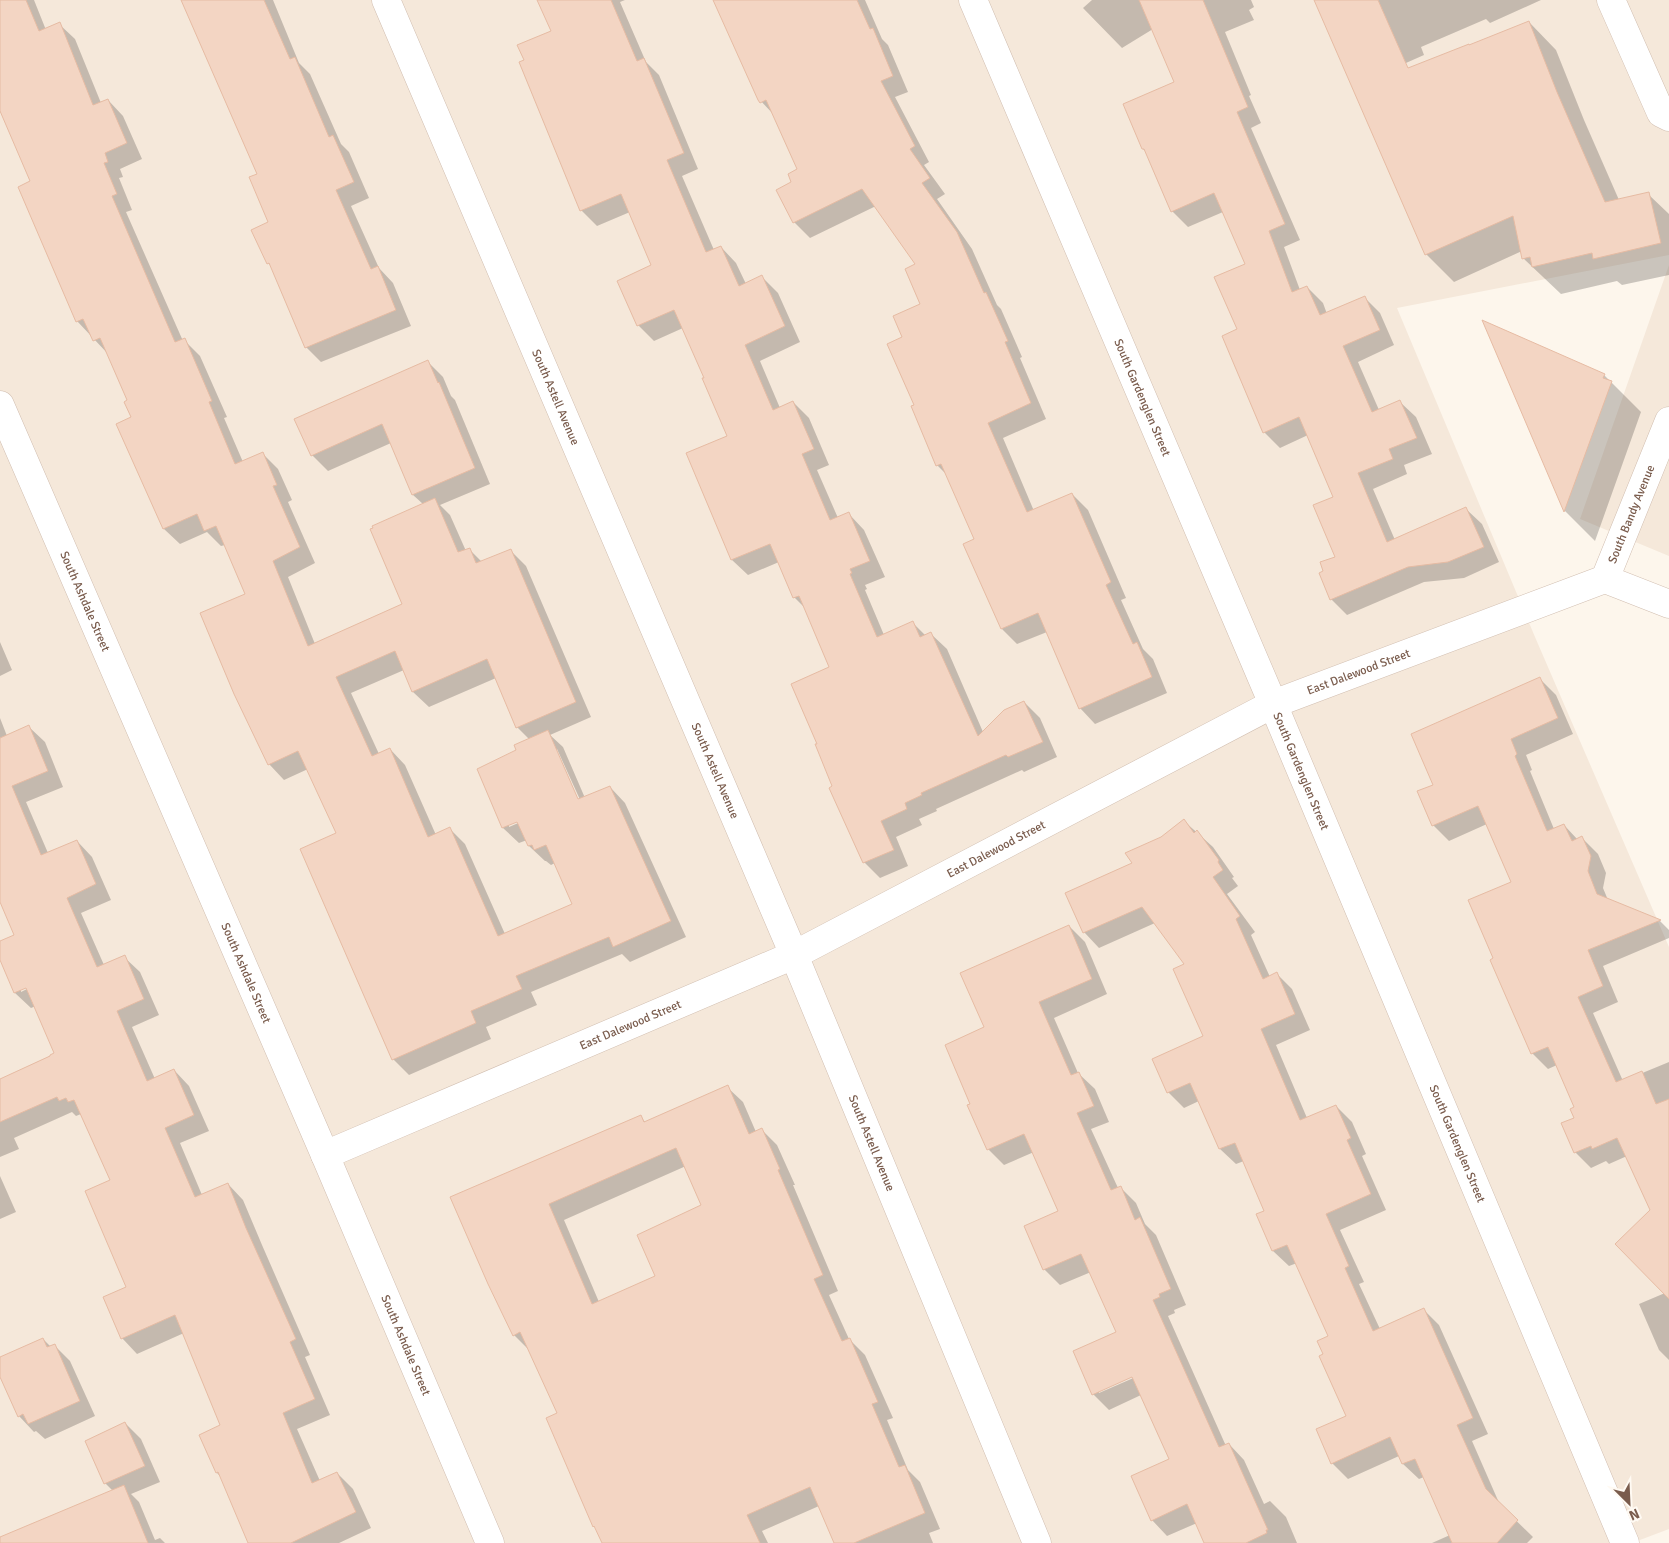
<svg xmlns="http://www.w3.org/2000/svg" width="1669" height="1543" font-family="Signika,sans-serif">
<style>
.residential{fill:#f5e8da}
.shadow{fill:#0003;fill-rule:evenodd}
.building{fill:#f3d5c3;stroke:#e6bba3;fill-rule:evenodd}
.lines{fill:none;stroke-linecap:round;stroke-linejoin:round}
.street-casing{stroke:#d1beb0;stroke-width:29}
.street{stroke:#fff;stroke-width:28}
.labels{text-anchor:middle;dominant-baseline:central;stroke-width:4;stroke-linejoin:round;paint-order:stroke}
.street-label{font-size:12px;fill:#7a5c4d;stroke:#fffaf3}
</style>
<rect width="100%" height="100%" fill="#fdf6ec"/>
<path class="residential" d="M 0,0 L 1669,0 L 1669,255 L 1397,308 L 1535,637 L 1669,947 L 1669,1529 L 1632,1543 L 0,1543 Z
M 1669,265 L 1669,556 L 1580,519 Z"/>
<path class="shadow" d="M 0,0 L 34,0 L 46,30 L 59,24 L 75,39 L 101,103 L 108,100 L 123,116 L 142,159 L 120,169 L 123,177 L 119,178 L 132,210 L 126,212 L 183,341 L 184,340 L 200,356 L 227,417 L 224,418 L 243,462 L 262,453 L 278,469 L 292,500 L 288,502 L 315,563 L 288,577 L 315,644 L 404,604 L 423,504 L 413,495 L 391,443 L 328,471 L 312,455 L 427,361 L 443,377 L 451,396 L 455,400 L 490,484 L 440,505 L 450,515 L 466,551 L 469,549 L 482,562 L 510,550 L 526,566 L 591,717 L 550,735 L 563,747 L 585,798 L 610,787 L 625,803 L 686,937 L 630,962 L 622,954 L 531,992 L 537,1005 L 486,1027 L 491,1039 L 409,1075 L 393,1059 L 338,833 L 308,769 L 284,780 L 269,764 L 247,594 L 225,545 L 221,546 L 207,532 L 180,544 L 164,529 L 118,424 L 132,418 L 129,401 L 109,355 L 77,321 L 32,182 L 3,115 L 0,112 ZM 404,670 L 413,692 L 429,707 L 496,678 L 517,727 L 530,740 L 518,751 L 478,770 L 503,828 L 519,843 L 527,840 L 529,846 L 545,861 L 546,861 L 551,865 L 555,863 L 574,905 L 505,934 L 465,844 L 450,829 L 436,835 L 405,765 L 390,749 L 379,754 L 351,693 ZM 554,749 L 557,749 L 582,804 L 580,805 ZM 522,818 L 523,821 L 509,827 L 509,824 Z
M 183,0 L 273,0 L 299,63 L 310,74 L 341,144 L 349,152 L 369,198 L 351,206 L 379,268 L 393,283 L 411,326 L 321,362 L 306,347 L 272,267 L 268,263 L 269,223 L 259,174 Z
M 539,0 L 625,0 L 620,2 L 646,62 L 659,75 L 698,169 L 682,176 L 714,250 L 721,247 L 736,263 L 746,284 L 762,277 L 778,293 L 800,342 L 760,361 L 780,408 L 793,402 L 809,418 L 829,465 L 817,470 L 838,518 L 849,514 L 864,530 L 885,577 L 865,585 L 867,589 L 865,590 L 884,635 L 913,623 L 926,636 L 931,634 L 947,649 L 983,732 L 1024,702 L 1040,718 L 1057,757 L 1024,772 L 1022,770 L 936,809 L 937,811 L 919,819 L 922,825 L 896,837 L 908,866 L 880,878 L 864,862 L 818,744 L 830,667 L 806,609 L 794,597 L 779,562 L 748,575 L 732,560 L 688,454 L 729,436 L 705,378 L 683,328 L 654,341 L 638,325 L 653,266 L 630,212 L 597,226 L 581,210 L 520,63 L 525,61 L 552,32 Z
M 715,0 L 865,0 L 882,39 L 888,45 L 908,92 L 895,97 L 929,162 L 924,165 L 945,194 L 937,199 L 972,249 L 997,305 L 1001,309 L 1022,357 L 1020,358 L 1046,419 L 1003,438 L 1034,511 L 1072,494 L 1088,510 L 1126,598 L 1121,600 L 1143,649 L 1153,659 L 1167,693 L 1095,724 L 1080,708 L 1047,632 L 1017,644 L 1002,629 L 976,539 L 947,475 L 937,465 L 916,405 L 904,337 L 922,304 L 917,264 L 876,206 L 810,238 L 794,222 L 793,182 L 799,170 L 775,116 L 759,99 Z
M 1092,0 L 1251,0 L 1254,7 L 1249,10 L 1254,20 L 1225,32 L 1251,95 L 1249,96 L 1261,123 L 1251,128 L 1300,240 L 1284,247 L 1300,290 L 1307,287 L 1323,303 L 1327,314 L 1364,297 L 1380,313 L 1394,345 L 1358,362 L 1379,410 L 1400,402 L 1416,417 L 1432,454 L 1404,465 L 1407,474 L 1373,489 L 1395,540 L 1466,509 L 1482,524 L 1499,562 L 1464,578 L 1424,582 L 1347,615 L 1331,599 L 1325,571 L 1336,557 L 1335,498 L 1308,435 L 1280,448 L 1264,432 L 1239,330 L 1246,265 L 1223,212 L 1188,227 L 1172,211 L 1148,154 L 1143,149 L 1175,83 L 1153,29 L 1122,48 L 1083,8 Z
M 1315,0 L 1541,0 L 1490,23 L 1486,19 L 1421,47 L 1424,55 L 1372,78 Z
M 1529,22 L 1556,50 L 1584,120 L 1619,200 L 1648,194 L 1669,214 L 1669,275 L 1622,285 L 1617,281 L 1561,294 L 1523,258 L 1522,251 L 1454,282 L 1426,254 L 1470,47 Z
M 1484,322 L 1604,375 L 1641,412 L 1595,541 L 1565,511 Z
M 0,642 L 12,670 L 0,676 Z
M 1540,679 L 1556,695 L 1573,734 L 1526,755 L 1532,770 L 1530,771 L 1554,829 L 1564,825 L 1578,840 L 1582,838 L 1598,854 L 1606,873 L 1603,888 L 1608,900 L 1660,921 L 1669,930 L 1669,938 L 1603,966 L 1618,1002 L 1593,1013 L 1623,1081 L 1669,1062 L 1669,1360 L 1659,1350 L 1639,1304 L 1665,1293 L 1651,1210 L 1627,1156 L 1609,1164 L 1606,1161 L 1591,1168 L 1575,1152 L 1575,1108 L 1557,1065 L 1548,1069 L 1532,1053 L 1494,959 L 1512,882 L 1487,824 L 1449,841 L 1433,825 L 1434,785 Z
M 0,718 L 7,736 L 29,727 L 45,742 L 63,787 L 26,802 L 48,853 L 77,841 L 92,857 L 111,900 L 81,913 L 104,965 L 124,957 L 140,972 L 159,1015 L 132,1027 L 155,1079 L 174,1070 L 189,1086 L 209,1131 L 180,1143 L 202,1195 L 228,1184 L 243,1200 L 262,1245 L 310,1355 L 305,1357 L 330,1415 L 297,1429 L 320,1481 L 337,1473 L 353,1489 L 371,1528 L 339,1543 L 249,1543 L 222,1478 L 217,1473 L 222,1426 L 184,1333 L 137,1354 L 122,1338 L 127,1288 L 112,1181 L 81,1114 L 76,1116 L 72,1112 L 14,1138 L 19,1149 L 0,1157 L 0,1080 L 56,1053 L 36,1006 L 31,1008 L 15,993 L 0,957 L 0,945 L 15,935 L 0,899 ZM 33,986 L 21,992 L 21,989 Z
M 1184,821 L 1213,847 L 1234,877 L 1232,878 L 1238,886 L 1227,894 L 1255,932 L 1251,935 L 1270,977 L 1277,974 L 1292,989 L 1310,1030 L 1276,1045 L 1307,1118 L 1336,1106 L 1352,1122 L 1366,1154 L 1362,1156 L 1386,1210 L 1340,1230 L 1364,1282 L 1359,1284 L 1380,1329 L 1424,1310 L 1439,1325 L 1488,1434 L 1472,1441 L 1500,1505 L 1533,1537 L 1527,1543 L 1432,1543 L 1450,1535 L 1424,1477 L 1419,1479 L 1403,1464 L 1399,1456 L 1348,1479 L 1332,1463 L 1347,1416 L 1325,1355 L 1330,1337 L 1297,1263 L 1289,1266 L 1273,1251 L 1257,1215 L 1266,1212 L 1244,1161 L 1236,1164 L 1220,1149 L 1199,1101 L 1184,1108 L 1168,1092 L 1205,1037 L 1186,965 L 1155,923 L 1099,948 L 1084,932 L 1134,863 L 1161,838 Z
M 1069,926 L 1085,942 L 1107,994 L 1054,1018 L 1078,1073 L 1095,1089 L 1109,1122 L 1091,1129 L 1118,1188 L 1120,1187 L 1136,1203 L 1145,1224 L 1156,1235 L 1186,1305 L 1174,1310 L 1175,1313 L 1168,1316 L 1226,1446 L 1229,1444 L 1244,1460 L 1264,1504 L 1270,1501 L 1286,1517 L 1297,1543 L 1205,1543 L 1197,1523 L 1167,1536 L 1152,1520 L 1170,1460 L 1141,1395 L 1109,1410 L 1093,1394 L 1117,1333 L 1091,1272 L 1060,1285 L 1044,1269 L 1060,1212 L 1034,1152 L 1004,1165 L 988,1149 L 972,1104 L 985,1028 ZM 1137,1373 L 1138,1376 L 1099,1393 L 1099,1390 Z
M 727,1087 L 743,1102 L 756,1132 L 761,1129 L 777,1145 L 795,1185 L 793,1185 L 838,1291 L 829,1295 L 849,1339 L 865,1355 L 893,1418 L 887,1420 L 908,1470 L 920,1482 L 940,1529 L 929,1533 L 933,1543 L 835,1543 L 819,1506 L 762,1531 L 768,1543 L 603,1543 L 597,1529 L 594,1526 L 559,1414 L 530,1351 L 514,1335 L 452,1198 L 641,1117 L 646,1123 ZM 686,1166 L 703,1206 L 657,1277 L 599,1302 L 564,1220 Z
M 0,1176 L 16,1212 L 0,1219 Z
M 43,1339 L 51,1347 L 54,1345 L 70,1361 L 95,1416 L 45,1439 L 36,1431 L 34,1432 L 19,1416 L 0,1374 L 0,1358 Z
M 125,1423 L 141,1439 L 160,1482 L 131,1494 L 139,1502 L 155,1540 L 160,1538 L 165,1543 L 29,1543 L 113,1491 L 105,1483 Z"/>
<path class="building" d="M 0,0 L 26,0 L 39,31 L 60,22 L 93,105 L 108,99 L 127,143 L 105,153 L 108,162 L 104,163 L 117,194 L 112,196 L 175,342 L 185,338 L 212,401 L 209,402 L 235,464 L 263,452 L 277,485 L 273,486 L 300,547 L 273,561 L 308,646 L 402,604 L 370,529 L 373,528 L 372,526 L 435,498 L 458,552 L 470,548 L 476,563 L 511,549 L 576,702 L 516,728 L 487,659 L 412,692 L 395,651 L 336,677 L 372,756 L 390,748 L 428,837 L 450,827 L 498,936 L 572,904 L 546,845 L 534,850 L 532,845 L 528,846 L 517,822 L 502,828 L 477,769 L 516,750 L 514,745 L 548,730 L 578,799 L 610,786 L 671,921 L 613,947 L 609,937 L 516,976 L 522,989 L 471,1011 L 476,1023 L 392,1060 L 300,849 L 336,833 L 298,751 L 268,765 L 234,694 L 200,613 L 245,594 L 216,526 L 204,531 L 197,514 L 163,529 L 116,424 L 131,417 L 124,402 L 127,400 L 100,338 L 93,341 L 83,319 L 76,322 L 18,187 L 30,181 L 0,111 Z
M 181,0 L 264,0 L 290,59 L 295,57 L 329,137 L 333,135 L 354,182 L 336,190 L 371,269 L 378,266 L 396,310 L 305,348 L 269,263 L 267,264 L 251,230 L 268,222 L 249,177 L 257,174 Z
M 537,0 L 611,0 L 637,61 L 644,58 L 684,153 L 667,160 L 706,252 L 721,246 L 739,286 L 762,275 L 785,326 L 745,345 L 773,410 L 793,401 L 814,449 L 802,454 L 830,520 L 849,512 L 870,561 L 850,569 L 852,573 L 850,574 L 877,637 L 913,621 L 920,637 L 931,632 L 978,736 L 1004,710 L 1024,701 L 1043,742 L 1008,757 L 1006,755 L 921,793 L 922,795 L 905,803 L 907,809 L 881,821 L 894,850 L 863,863 L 829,788 L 832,786 L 815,744 L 817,744 L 791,684 L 829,667 L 799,596 L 793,598 L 770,544 L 731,560 L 686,453 L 727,436 L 702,378 L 704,378 L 674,310 L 637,326 L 617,281 L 651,265 L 621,194 L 580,211 L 519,62 L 524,60 L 517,45 L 551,31 Z
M 713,0 L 857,0 L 870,29 L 873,28 L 893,76 L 881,81 L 915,146 L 910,149 L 930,178 L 922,183 L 957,232 L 984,293 L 986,292 L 1008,341 L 1005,342 L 1031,403 L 988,423 L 1027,512 L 1072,493 L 1111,582 L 1106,585 L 1133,644 L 1137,642 L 1152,677 L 1079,709 L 1038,613 L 1001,629 L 963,544 L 974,539 L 941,464 L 936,466 L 911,406 L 914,405 L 887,344 L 902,337 L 893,316 L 920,304 L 905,269 L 915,264 L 862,189 L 793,223 L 776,190 L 791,182 L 788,174 L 797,169 L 766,100 L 760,103 L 758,100 Z
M 1139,0 L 1203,0 L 1248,107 L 1237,112 L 1285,224 L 1269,231 L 1292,292 L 1307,286 L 1320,315 L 1365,296 L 1380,330 L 1343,346 L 1372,412 L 1400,400 L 1417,438 L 1389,449 L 1393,459 L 1358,473 L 1387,542 L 1466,507 L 1484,547 L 1448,562 L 1408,567 L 1330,600 L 1319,573 L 1323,571 L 1320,562 L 1335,557 L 1313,505 L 1333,497 L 1299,417 L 1263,433 L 1222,336 L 1237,329 L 1214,277 L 1245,264 L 1214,193 L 1171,212 L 1144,149 L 1142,149 L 1123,104 L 1174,82 Z
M 1314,0 L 1378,0 L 1408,68 L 1469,44 L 1469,45 L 1529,21 L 1557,92 L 1605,202 L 1649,192 L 1661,243 L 1593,259 L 1592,253 L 1532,267 L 1530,257 L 1522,259 L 1513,216 L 1425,255 Z
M 1482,320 L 1605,374 L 1603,378 L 1612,381 L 1564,512 Z
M 428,360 L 438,383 L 439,382 L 475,468 L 412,495 L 382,424 L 311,456 L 294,419 Z
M 1540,677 L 1558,718 L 1511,739 L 1517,754 L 1515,756 L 1547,831 L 1564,824 L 1572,841 L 1582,836 L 1591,856 L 1588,871 L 1597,894 L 1661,920 L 1588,950 L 1603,986 L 1578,997 L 1616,1082 L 1642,1071 L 1656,1104 L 1669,1099 L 1669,1299 L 1615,1244 L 1650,1210 L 1617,1138 L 1592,1149 L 1591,1146 L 1574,1153 L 1561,1123 L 1574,1118 L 1570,1109 L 1574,1107 L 1548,1047 L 1531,1054 L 1490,960 L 1493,958 L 1468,900 L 1511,882 L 1478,806 L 1432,826 L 1417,791 L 1433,785 L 1411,734 Z
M 29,725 L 48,771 L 12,786 L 41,855 L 77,840 L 96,884 L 67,898 L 97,967 L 125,955 L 144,999 L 117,1011 L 147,1081 L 174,1069 L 194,1115 L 165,1128 L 195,1197 L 228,1183 L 246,1228 L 296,1339 L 290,1342 L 315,1399 L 283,1413 L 312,1483 L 337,1472 L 356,1512 L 291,1543 L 248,1543 L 218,1472 L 216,1473 L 199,1435 L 220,1425 L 175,1315 L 121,1339 L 103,1297 L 126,1287 L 85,1191 L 110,1180 L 74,1100 L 68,1102 L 66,1098 L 59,1101 L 57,1097 L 0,1122 L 0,1079 L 50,1056 L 50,1055 L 54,1053 L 26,988 L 14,993 L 0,960 L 0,941 L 14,935 L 0,902 L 0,738 Z
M 1184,819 L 1194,833 L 1197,830 L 1219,860 L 1218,862 L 1223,870 L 1213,877 L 1240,916 L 1236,919 L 1263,979 L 1277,972 L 1295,1014 L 1261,1029 L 1300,1120 L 1336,1105 L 1351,1138 L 1347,1140 L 1371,1194 L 1326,1214 L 1349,1266 L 1345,1268 L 1373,1331 L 1424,1308 L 1473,1418 L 1457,1425 L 1486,1489 L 1518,1520 L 1497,1543 L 1452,1543 L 1415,1459 L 1402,1464 L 1390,1437 L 1331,1464 L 1316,1429 L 1346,1416 L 1319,1356 L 1323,1354 L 1317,1341 L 1328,1336 L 1287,1245 L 1272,1251 L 1256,1214 L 1264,1211 L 1235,1143 L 1219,1149 L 1190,1083 L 1167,1093 L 1152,1059 L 1203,1036 L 1173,969 L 1184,964 L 1142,907 L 1083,933 L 1065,893 L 1132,863 L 1125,853 L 1161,837 Z
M 1069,925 L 1092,979 L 1039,1002 L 1071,1075 L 1079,1072 L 1094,1106 L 1077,1113 L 1111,1190 L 1121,1186 L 1135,1220 L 1140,1217 L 1171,1289 L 1159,1294 L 1160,1297 L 1153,1300 L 1219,1447 L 1229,1443 L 1268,1530 L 1266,1530 L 1267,1533 L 1246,1543 L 1204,1543 L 1187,1504 L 1151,1521 L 1131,1476 L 1169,1459 L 1132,1377 L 1092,1395 L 1073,1351 L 1116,1332 L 1081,1254 L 1043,1270 L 1024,1226 L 1058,1211 L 1024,1134 L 987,1150 L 967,1105 L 970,1104 L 945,1045 L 984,1027 L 960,973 Z
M 728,1085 L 749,1134 L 762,1128 L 780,1169 L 778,1170 L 823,1275 L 814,1279 L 842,1341 L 850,1338 L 878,1402 L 872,1404 L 899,1467 L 905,1465 L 925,1513 L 854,1543 L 834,1543 L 810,1487 L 747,1515 L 760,1543 L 602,1543 L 594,1526 L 593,1527 L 546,1418 L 557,1413 L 520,1332 L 513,1336 L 488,1284 L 450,1197 L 641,1115 L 644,1122 ZM 676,1148 L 701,1205 L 637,1235 L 655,1276 L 592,1304 L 549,1204 Z
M 43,1338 L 47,1347 L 55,1344 L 80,1401 L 28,1424 L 23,1414 L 18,1417 L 0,1377 L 0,1357 Z
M 125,1422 L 145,1466 L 104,1484 L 85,1441 Z
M 124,1485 L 148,1543 L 0,1543 L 0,1537 Z"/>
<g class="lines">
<g class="street-casing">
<g id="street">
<path id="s1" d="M 386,0 L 794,955 L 1037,1543"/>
<path id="s2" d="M 973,0 L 1273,704 L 1625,1543"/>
<path d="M 1611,0 L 1661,113 L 1669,117"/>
<path id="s3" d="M 0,405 L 325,1155 L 490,1543"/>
<path id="s4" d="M 1605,579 L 1669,421"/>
<path id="s5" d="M 325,1155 L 794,955 L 1273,704 L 1605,579 L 1669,604"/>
</g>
</g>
<use href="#street" class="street"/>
</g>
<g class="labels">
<g class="street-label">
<text stroke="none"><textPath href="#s1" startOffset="432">South Astell Avenue</textPath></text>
<text stroke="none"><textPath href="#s2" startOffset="432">South Gardenglen Street</textPath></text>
<text stroke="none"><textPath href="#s4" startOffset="70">South Bandy Avenue</textPath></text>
<text stroke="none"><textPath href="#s3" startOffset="214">South Ashdale Street</textPath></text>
<text stroke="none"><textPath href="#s5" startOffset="1142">East Dalewood Street</textPath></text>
<text stroke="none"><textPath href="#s1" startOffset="838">South Astell Avenue</textPath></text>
<text stroke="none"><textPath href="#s2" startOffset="838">South Gardenglen Street</textPath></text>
<text stroke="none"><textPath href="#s5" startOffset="738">East Dalewood Street</textPath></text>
<text stroke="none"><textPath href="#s3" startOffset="619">South Ashdale Street</textPath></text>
<text stroke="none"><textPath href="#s5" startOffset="332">East Dalewood Street</textPath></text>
<text stroke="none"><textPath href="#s1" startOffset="1242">South Astell Avenue</textPath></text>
<text stroke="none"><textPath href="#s2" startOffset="1242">South Gardenglen Street</textPath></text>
<text stroke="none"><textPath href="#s3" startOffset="1024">South Ashdale Street</textPath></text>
</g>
</g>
<g transform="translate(1629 1503) rotate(156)" stroke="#fffaf3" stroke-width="4" paint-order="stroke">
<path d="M0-4L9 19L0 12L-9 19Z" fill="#7a5c4d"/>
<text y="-8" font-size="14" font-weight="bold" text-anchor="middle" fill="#7a5c4d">N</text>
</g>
</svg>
